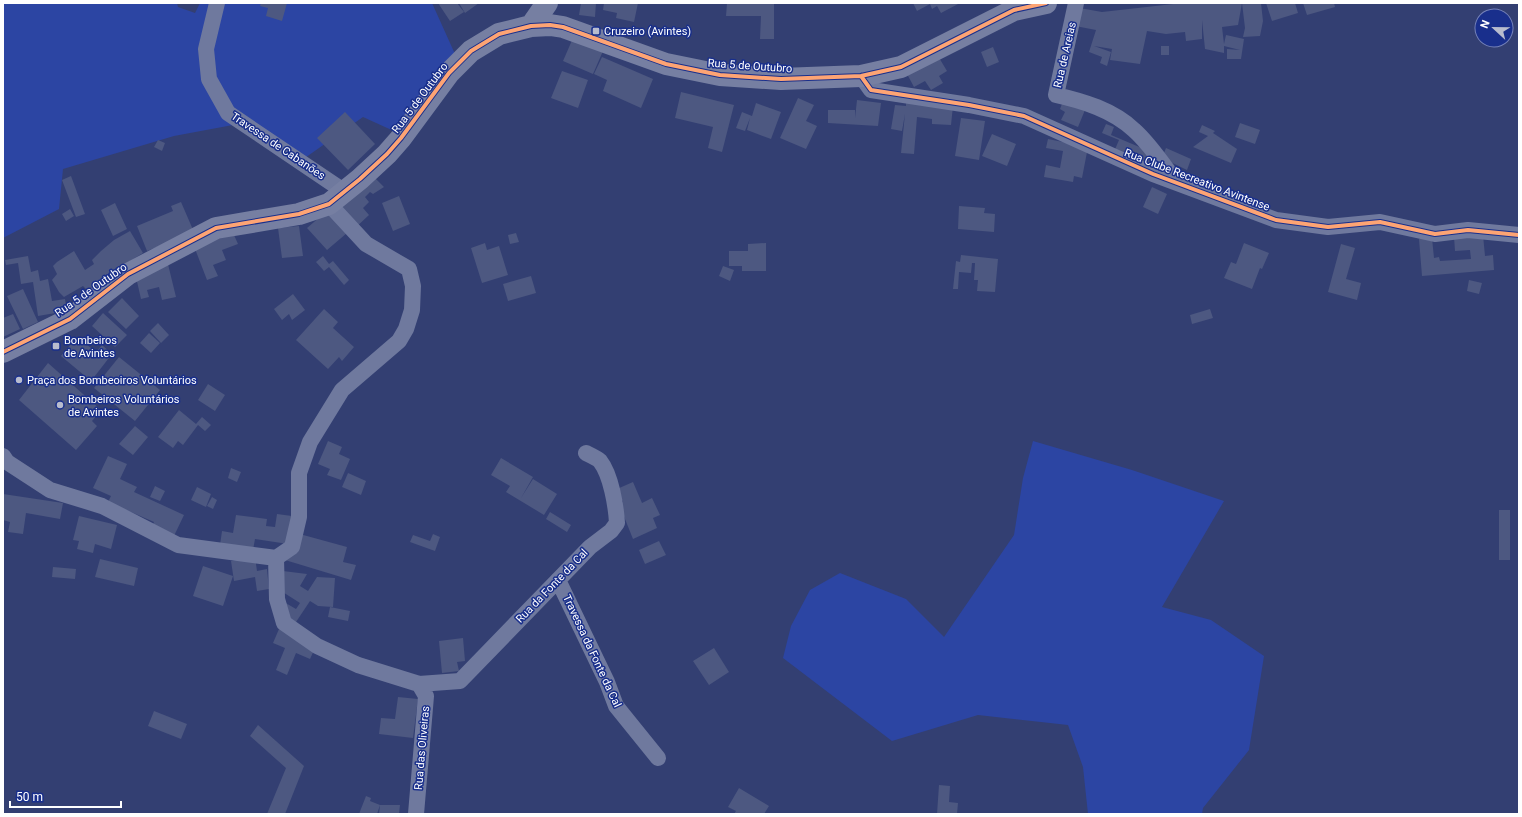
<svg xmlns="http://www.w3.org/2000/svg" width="1522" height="817" font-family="Roboto,sans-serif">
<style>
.green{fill:#2c45a3}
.building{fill:#4d5881}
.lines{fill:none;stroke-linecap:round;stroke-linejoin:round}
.street{stroke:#6f799e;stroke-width:16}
.secondary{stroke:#767fa2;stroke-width:22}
.cycleway-casing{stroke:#192f8c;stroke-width:6}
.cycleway{stroke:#fda474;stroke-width:4}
.poi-dot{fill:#b8bcce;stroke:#192f8c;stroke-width:1.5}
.labels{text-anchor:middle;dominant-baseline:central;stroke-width:3;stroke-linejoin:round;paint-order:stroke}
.poi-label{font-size:11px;fill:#fff;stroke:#192f8c;text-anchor:start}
.street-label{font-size:11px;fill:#fff;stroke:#192f8c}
</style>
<rect width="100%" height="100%" fill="#333f72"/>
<path class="green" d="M 3,3 L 177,3 L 178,7 L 195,13 L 200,3 L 432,3 L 455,54 L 396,132 L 363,117 L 302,160 L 233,125 L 174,136 L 63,169 L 59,209 L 3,238 Z
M 1033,441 L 1132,470 L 1224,501 L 1162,607 L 1211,620 L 1264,656 L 1249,750 L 1203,808 L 1202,814 L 1088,814 L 1083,767 L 1068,725 L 978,715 L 892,741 L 783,658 L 791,626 L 810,590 L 840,573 L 906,599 L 944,637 L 1014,535 L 1023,478 Z"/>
<path class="building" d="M 261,3 L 287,3 L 282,21 L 266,16 L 268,8 L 260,6 Z
M 438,3 L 457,3 L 464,12 L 450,21 Z
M 459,3 L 479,3 L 465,13 Z
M 581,3 L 596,3 L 595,17 L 579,15 Z
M 604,3 L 638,3 L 634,22 L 616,18 L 617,13 L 603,10 Z
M 727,3 L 774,3 L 774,39 L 760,39 L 761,16 L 726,16 Z
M 913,3 L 960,3 L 941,13 L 937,6 L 932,9 L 930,4 L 917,11 Z
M 1182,3 L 1242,3 L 1238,25 L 1222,27 L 1224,44 L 1226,35 L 1244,39 L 1241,59 L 1227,59 L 1227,49 L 1240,50 L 1224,46 L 1224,53 L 1205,49 L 1202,20 L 1202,39 L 1186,41 L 1185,32 L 1166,34 L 1147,31 L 1140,64 L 1110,60 L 1112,49 L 1094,46 L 1111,52 L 1107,66 L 1100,63 L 1102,57 L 1089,52 L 1096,30 L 1070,25 L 1074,7 L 1102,12 Z
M 1242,3 L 1261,3 L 1263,21 L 1260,36 L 1243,37 L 1245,28 Z
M 1266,3 L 1295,3 L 1298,13 L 1272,21 Z
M 1303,3 L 1334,3 L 1335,7 L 1307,15 Z
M 573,38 L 603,51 L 593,74 L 563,61 Z
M 1161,46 L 1169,46 L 1169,55 L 1161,55 Z
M 993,47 L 999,62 L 987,67 L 981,52 Z
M 938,56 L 947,71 L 939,76 L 943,83 L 931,90 L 925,81 L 914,87 L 907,74 Z
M 602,57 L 653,79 L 641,108 L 603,91 L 607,80 L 594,74 Z
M 562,71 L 588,80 L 578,108 L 551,98 Z
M 681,92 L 734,105 L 722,152 L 708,148 L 713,127 L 675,118 Z
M 798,98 L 814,105 L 806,121 L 817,126 L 806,149 L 780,138 Z
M 857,100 L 881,103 L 878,126 L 828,123 L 828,110 L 855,110 L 855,118 Z
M 1063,101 L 1085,110 L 1078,127 L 1061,120 L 1065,112 L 1060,109 Z
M 906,102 L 953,106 L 951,125 L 932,124 L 932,119 L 917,117 L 914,154 L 901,153 L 905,114 L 902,131 L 891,129 L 895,105 L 906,106 Z
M 756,103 L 781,112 L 771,139 L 747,130 L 750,118 L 745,131 L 736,128 L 742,112 L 752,116 Z
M 345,112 L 375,144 L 348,170 L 317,138 Z
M 961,118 L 985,121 L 979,160 L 955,156 Z
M 1240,123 L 1260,130 L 1255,144 L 1235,137 Z
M 1106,124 L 1114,127 L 1111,135 L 1156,154 L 1150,169 L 1113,154 L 1119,140 L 1102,133 Z
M 1202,125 L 1215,131 L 1213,133 L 1237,149 L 1231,163 L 1193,147 L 1208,136 L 1199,132 Z
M 992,134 L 1016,144 L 1007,166 L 982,156 Z
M 1048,139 L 1088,147 L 1082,178 L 1074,176 L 1073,182 L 1044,177 L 1046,165 L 1060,168 L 1063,151 L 1046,148 Z
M 158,140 L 165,143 L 162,151 L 154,147 Z
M 1166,148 L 1191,159 L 1187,170 L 1162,158 Z
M 370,173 L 384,187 L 373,194 L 370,192 L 365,197 L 369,202 L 363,208 L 369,215 L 353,230 L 333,207 Z
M 71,176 L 85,214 L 76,217 L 62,180 Z
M 1152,187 L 1167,194 L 1158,214 L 1143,207 Z
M 399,196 L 410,224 L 393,231 L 382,203 Z
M 181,202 L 194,232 L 147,251 L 137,226 L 173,211 L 171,206 Z
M 115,203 L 127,229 L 113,236 L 101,210 Z
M 959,206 L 985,208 L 984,213 L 995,214 L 994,232 L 958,229 Z
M 70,209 L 74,216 L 66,221 L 62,214 Z
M 328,210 L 347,233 L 327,250 L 307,228 Z
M 230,226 L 238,244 L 222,250 L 226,260 L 213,265 L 218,276 L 207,280 L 192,241 Z
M 299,226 L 303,256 L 282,258 L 278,228 Z
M 130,231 L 143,253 L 102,278 L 89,292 L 83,286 L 64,297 L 59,292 L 52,280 L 57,274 L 53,266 L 57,262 L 74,251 L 85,270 L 94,264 L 92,260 L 101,251 L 114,240 Z
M 516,233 L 519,242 L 510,244 L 508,235 Z
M 1483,235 L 1485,256 L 1493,255 L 1494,270 L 1422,276 L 1419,239 L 1432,238 L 1434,258 L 1439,257 L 1440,261 L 1471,259 L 1470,250 L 1455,251 L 1454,237 Z
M 485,243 L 487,250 L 499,246 L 508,275 L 482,283 L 471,248 Z
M 766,243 L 766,271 L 742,271 L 742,266 L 729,266 L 729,251 L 748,251 L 748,244 Z
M 1244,243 L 1269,253 L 1262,269 L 1260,268 L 1252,289 L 1224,278 L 1231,262 L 1236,264 Z
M 1341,244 L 1355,248 L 1346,279 L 1361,283 L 1357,300 L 1328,292 Z
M 961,255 L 998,259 L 995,292 L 977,291 L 978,280 L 974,280 L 975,263 L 972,263 L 971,273 L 959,272 L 958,289 L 953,289 L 956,261 L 960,262 Z
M 28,256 L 31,272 L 38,270 L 40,281 L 48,279 L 52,301 L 65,299 L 67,311 L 38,316 L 33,282 L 21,284 L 18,263 L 6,265 L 5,260 Z
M 166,256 L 176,297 L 162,300 L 159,287 L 147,290 L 149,297 L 141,299 L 133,264 Z
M 323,256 L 329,264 L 333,261 L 349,280 L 344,285 L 329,267 L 324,271 L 316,262 Z
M 723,266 L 734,270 L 730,281 L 719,276 Z
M 531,276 L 536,293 L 508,301 L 503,284 Z
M 1469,280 L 1482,283 L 1479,294 L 1467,291 Z
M 23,289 L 38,322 L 23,329 L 7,296 Z
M 293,294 L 305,310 L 292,320 L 289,314 L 282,320 L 274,309 Z
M 122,298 L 139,316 L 126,329 L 108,312 Z
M 324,309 L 338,322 L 333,328 L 354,347 L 342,361 L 339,357 L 328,369 L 296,340 Z
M 1210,309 L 1213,318 L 1192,324 L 1190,315 Z
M 103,313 L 127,335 L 115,347 L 92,326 Z
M 13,314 L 20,329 L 3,337 L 3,318 Z
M 158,323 L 169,335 L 161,343 L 150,331 Z
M 149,333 L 160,343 L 151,353 L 140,343 Z
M 77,337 L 96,352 L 102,345 L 112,354 L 91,381 L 61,356 Z
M 119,357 L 160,390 L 135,421 L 94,388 Z
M 48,363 L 101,410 L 92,421 L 97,426 L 76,450 L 19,400 Z
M 208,384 L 225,395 L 215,411 L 198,400 Z
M 179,410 L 196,424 L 202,417 L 211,425 L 205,431 L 198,425 L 183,445 L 178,441 L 173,448 L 158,437 Z
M 135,426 L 148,437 L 133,455 L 119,444 Z
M 328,441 L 342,447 L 339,454 L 350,459 L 341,480 L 327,475 L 330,469 L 318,464 Z
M 108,456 L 127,464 L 120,479 L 137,487 L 134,492 L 184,515 L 173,538 L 151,529 L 154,522 L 108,502 L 111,496 L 93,488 Z
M 501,458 L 533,477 L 521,498 L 533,479 L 557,494 L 544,515 L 506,492 L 510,486 L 491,475 Z
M 231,468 L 241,472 L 237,482 L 228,478 Z
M 348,473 L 366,481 L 361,495 L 342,487 Z
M 633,482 L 642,503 L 652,498 L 660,515 L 653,518 L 657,528 L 633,539 L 619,504 L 623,502 L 617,489 Z
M 155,486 L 165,491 L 160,501 L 150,497 Z
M 197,487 L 211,494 L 206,507 L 191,500 Z
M 3,494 L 63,503 L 60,519 L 26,513 L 23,534 L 8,532 L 10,522 L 3,520 Z
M 212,497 L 217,500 L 213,509 L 207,506 Z
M 1499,510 L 1510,510 L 1510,560 L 1499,560 Z
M 550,512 L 571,525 L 567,532 L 546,519 Z
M 277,514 L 292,516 L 288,544 L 255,539 L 253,550 L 220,545 L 222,531 L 233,533 L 236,515 L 267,519 L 266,526 L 275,527 Z
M 79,516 L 117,525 L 111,549 L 95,544 L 93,553 L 77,549 L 79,541 L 73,540 Z
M 296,533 L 347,547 L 343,562 L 356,565 L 351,580 L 285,560 Z
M 433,534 L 440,537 L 435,551 L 410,542 L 413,535 L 430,541 Z
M 659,541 L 666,555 L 645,564 L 639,550 Z
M 255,557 L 257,571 L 267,569 L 269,589 L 257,591 L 255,577 L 234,581 L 231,561 Z
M 100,559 L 138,568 L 134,586 L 95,577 Z
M 203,566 L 233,576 L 223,606 L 193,596 Z
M 53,567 L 76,569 L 75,579 L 52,577 Z
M 283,571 L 307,574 L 300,586 L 308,591 L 317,577 L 335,578 L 333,607 L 318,606 L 310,601 L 294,625 L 280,616 L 284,602 L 296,609 L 300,603 L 278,589 Z
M 330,607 L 350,611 L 348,621 L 328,617 Z
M 279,629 L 316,646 L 310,659 L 296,653 L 287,675 L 276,670 L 285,648 L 273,643 Z
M 463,638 L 465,661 L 457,662 L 459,671 L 442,673 L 439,641 Z
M 714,648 L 729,672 L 709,685 L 693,661 Z
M 398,697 L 418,699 L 413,738 L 379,734 L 381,718 L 395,719 Z
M 154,711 L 187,724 L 181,739 L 148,726 Z
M 258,725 L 304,766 L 285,814 L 267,814 L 286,768 L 250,736 Z
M 939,785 L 950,786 L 949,802 L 958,803 L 957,814 L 937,814 Z
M 739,788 L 769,806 L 764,814 L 734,814 L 736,811 L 728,807 Z
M 366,796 L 371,798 L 370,801 L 380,805 L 400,805 L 399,814 L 379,814 L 380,805 L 377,814 L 359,814 Z"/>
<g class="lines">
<path class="street" d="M 217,3 L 206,49 L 209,79 L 228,113 L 345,192
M 1076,3 L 1056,95 C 1083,101 1113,110 1134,130 C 1151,145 1164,166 1177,183
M 861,76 L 871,90 L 969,105 L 1024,116 L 1153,174 L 1276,220 L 1328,227 L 1380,222 L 1435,234 L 1468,230 L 1519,235
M 3,456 L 7,462 L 50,490 L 102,506 L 178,545 L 276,558
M 276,558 L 277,599 L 284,623 L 317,646 L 358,665 L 419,684 L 460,681 L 590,547 L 611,531 L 617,523 C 616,506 611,475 600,461 C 597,458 590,455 586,453
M 276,558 L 292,547 L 299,517 L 299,473 L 310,442 L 342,390 L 399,341 L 406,329 L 412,310 L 413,286 L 409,269 L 366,244 L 329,204
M 558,580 L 607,682 L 616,706 L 658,758
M 416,814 L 426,696 L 419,684"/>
<path class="secondary" d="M 531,26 L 547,3
M 3,352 L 70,319 L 128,274 L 216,228 L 299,214 L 329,204 L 360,179 L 387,154 L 401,138 L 449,73 L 471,51 L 499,34 L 531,26 L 550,25 L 563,27 L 666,64 L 720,75 L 781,79 L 861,76 L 901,67 L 1014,10 L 1046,3"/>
<g class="cycleway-casing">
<path id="cycleway" d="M 861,76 L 871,90 L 969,105 L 1024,116 L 1153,174 L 1276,220 L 1328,227 L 1380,222 L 1435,234 L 1468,230 L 1519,235
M 3,352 L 70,319 L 128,274 L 216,228 L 299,214 L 329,204 L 360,179 L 387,154 L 401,138 L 449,73 L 471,51 L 499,34 L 531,26 L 550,25 L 563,27 L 666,64 L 720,75 L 781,79 L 861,76 L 901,67 L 1014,10 L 1046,3"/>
</g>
<use href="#cycleway" class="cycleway"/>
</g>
<g class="poi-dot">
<rect x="592" y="27" width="8" height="8" rx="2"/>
<rect x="52" y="342" width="8" height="8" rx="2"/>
<circle cx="19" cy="380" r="4"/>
<circle cx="60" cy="405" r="4"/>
</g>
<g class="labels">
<g class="poi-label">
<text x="604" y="31">Cruzeiro (Avintes)</text>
<text x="64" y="340">Bombeiros<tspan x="64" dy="13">de Avintes</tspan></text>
<text x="27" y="380">Praça dos Bombeoiros Voluntários</text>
<text x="68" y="399">Bombeiros Voluntários<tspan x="68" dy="13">de Avintes</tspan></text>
</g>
<g class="street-label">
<text transform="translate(1065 55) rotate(-77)">Rua de Areias</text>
<text transform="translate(750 66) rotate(4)">Rua 5 de Outubro</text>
<text transform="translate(420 98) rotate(-53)">Rua 5 de Outubro</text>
<text transform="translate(278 146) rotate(34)">Travessa de Cabanões</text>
<text transform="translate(1197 180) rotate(21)">Rua Clube Recreativo Avintense</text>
<text transform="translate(91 290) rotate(-35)">Rua 5 de Outubro</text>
<text transform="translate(552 586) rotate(-46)">Rua da Fonte da Cal</text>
<text transform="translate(592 651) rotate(65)">Travessa da Fonte da Cal</text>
<text transform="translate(422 748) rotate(-85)">Rua das Oliveiras</text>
</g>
</g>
<rect width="1522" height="817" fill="none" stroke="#ffffff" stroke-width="8"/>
<g transform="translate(1494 28) rotate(292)"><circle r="19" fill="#192f8c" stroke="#7582ba"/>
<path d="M0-3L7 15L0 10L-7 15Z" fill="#b8bcce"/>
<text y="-6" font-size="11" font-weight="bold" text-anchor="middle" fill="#ffffff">N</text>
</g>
<path d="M10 801v6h111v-6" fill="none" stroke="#ffffff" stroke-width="2"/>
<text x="16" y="801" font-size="12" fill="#ffffff" stroke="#192f8c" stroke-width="3" paint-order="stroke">50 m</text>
</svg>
